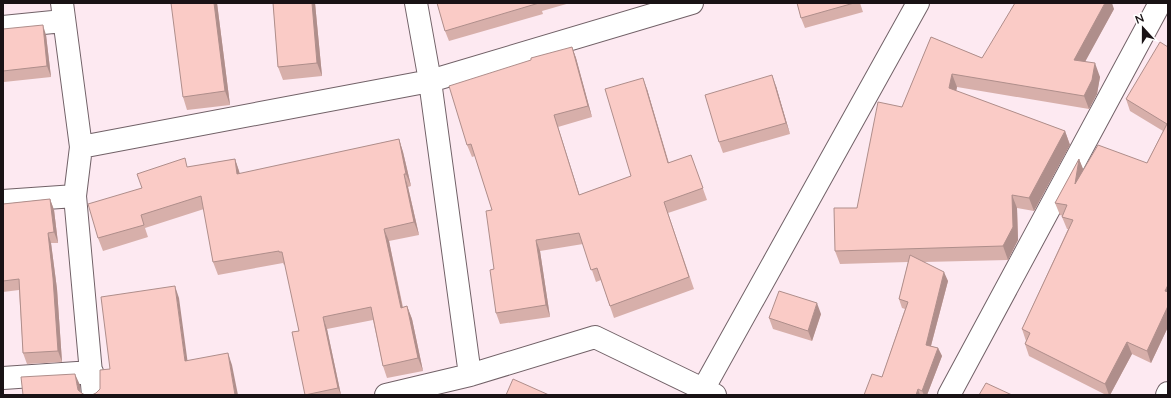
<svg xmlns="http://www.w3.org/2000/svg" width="1171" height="398" font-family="Lato,sans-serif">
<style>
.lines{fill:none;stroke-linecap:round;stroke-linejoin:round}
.street-casing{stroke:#716167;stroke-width:24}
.street{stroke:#fff;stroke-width:22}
.wall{fill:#d7afaa}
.shaded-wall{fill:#af8e8b}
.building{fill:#facbc6;stroke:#af8e8b}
</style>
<rect width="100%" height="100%" fill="#fde9f1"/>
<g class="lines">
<g class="street-casing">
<path id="street" d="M 62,3 L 81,147 L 75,196 L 93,395
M 416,3 L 430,81 L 470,375
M 3,27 L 63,21
M 81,147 L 430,81 L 692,3
M 3,201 L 75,196
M 3,378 L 92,372
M 386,395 L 470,375 L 595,337 L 715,395
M 700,395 L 918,3
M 949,395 L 1160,3
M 1167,395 L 1168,393"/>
</g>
<use href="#street" class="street"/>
</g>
<path class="wall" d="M 217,3 L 230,105 L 187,110 L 183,97 Z
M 273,3 L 315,3 L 322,76 L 283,80 L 278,67 Z
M 437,3 L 570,3 L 542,11 L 543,14 L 449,41 L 445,31 Z
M 797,3 L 860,3 L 863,12 L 805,28 L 801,18 Z
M 1114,9 L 1085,61 L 1100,77 L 1097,94 L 1089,109 L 957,87 L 956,91 L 1065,131 L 1070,145 L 1034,211 L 1017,208 L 1018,240 L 1008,260 L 924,262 L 948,281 L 931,346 L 938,348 L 942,356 L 927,395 L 864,395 L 882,377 L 905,309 L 902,308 L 899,299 L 908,262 L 840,264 L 835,251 L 857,208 L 902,107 L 931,37 L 982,58 Z
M 3,29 L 46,35 L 51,77 L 4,82 L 3,78 Z
M 572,47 L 576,58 L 592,117 L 558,127 L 579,195 L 631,176 L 647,89 L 669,163 L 691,155 L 707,200 L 668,213 L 694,289 L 614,318 L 601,280 L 596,282 L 583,244 L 540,251 L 550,317 L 500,324 L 496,313 L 492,210 L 475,156 L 472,157 L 467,145 Z
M 1168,47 L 1168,327 L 1151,363 L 1132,354 L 1110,395 L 1106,395 L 1029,356 L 1025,344 L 1026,341 L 1022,329 L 1068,229 L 1067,229 L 1062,217 L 1063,216 L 1060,215 L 1055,203 L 1079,159 L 1083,170 L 1147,163 L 1163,131 L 1130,111 L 1126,99 Z
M 776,86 L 790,134 L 723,153 L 719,142 Z
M 399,139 L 403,152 L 411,186 L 408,187 L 419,235 L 389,241 L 403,307 L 407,306 L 412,319 L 423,371 L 387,378 L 383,366 L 373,320 L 327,329 L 341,395 L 306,395 L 292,332 L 299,331 L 285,264 L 284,265 L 283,263 L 218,275 L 213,262 L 204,209 L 145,228 L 148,237 L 103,251 L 98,238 L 142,188 L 188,167 L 235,159 L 240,174 Z
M 50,199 L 54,210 L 58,243 L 51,243 L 57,289 L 62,362 L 27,364 L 23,353 L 19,290 L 3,292 L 3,204 Z
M 821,314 L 812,341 L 773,329 L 769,318 Z"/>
<path class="shaded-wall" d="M 214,3 L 217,3 L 230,105 L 225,91 Z
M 312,3 L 315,3 L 322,76 L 317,63 Z
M 1105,3 L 1112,3 L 1114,9 L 1079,73 L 1074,60 Z
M 43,25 L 46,35 L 51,77 L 47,66 Z
M 572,47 L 576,58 L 592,117 L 588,106 Z
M 1095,63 L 1100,77 L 1097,94 L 1089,109 L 1084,96 Z
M 952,74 L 957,87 L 954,101 L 949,88 Z
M 772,75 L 776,86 L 790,134 L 786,123 Z
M 643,78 L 647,89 L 672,175 L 668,163 Z
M 554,115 L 558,127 L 583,206 L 579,195 Z
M 1065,131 L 1070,145 L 1034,211 L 1029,198 Z
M 399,139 L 403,152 L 411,186 L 406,174 Z
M 235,159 L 239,171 L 242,187 L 237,174 Z
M 1079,159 L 1084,171 L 1075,184 Z
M 404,174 L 408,187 L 419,235 L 414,222 Z
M 1012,195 L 1017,208 L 1018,240 L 1008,260 L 1003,246 Z
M 50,199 L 54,210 L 58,243 L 54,232 Z
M 384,229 L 389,241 L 405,320 L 401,308 Z
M 48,233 L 51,243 L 57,289 L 62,362 L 58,351 Z
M 536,240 L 540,251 L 550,317 L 546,305 Z
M 944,272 L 948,281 L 929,353 L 926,345 Z
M 1168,285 L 1168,299 L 1165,291 Z
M 175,286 L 179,298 L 189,372 L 185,361 Z
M 817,303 L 821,314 L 812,341 L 808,331 Z
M 407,306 L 412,319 L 423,371 L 418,358 Z
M 1168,306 L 1168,327 L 1151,363 L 1147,351 Z
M 323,317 L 327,329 L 341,395 L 338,388 Z
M 1127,342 L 1132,354 L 1110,395 L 1109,395 L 1105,384 Z
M 938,348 L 942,356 L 927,395 L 924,395 L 922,391 Z
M 228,353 L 232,365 L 238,395 L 235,395 Z
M 75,374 L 80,385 L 81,395 L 78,390 Z
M 918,389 L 920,395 L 916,395 Z"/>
<path class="building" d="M 171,3 L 214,3 L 225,91 L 183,97 Z
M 273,3 L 312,3 L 317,63 L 278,67 Z
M 437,3 L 539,3 L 445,31 Z
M 797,3 L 854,3 L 801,18 Z
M 1015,3 L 1105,3 L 1074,60 L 1095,63 L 1092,80 L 1084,96 L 952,74 L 949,88 L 1065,131 L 1029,198 L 1012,195 L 1013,227 L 1003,246 L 835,251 L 834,208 L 857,208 L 878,102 L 902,107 L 931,37 L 982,58 Z
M 43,25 L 47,66 L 3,71 L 3,29 Z
M 1160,42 L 1168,47 L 1168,285 L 1165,291 L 1168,292 L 1168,306 L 1147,351 L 1127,342 L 1105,384 L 1025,344 L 1030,333 L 1022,329 L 1073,220 L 1062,217 L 1067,205 L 1055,203 L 1079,159 L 1075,184 L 1098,145 L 1147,163 L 1167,124 L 1126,99 Z
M 572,47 L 588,106 L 554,115 L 579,195 L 631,176 L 605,89 L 643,78 L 668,163 L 691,155 L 703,188 L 664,202 L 689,277 L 610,306 L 597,268 L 591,270 L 579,233 L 536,240 L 546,305 L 496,313 L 490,270 L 494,269 L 486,211 L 492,210 L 471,144 L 467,145 L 449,86 L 531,60 L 531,58 Z
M 772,75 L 786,123 L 719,142 L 705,95 Z
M 399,139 L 406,174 L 404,174 L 414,222 L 384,229 L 401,308 L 407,306 L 418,358 L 383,366 L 371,307 L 323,317 L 338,388 L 305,395 L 292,332 L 299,331 L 282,252 L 279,252 L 279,251 L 213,262 L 201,196 L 141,215 L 144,225 L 98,238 L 88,204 L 142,188 L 137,174 L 185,158 L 187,167 L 235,159 L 237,174 Z
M 50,199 L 54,232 L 48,233 L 53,278 L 58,351 L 23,353 L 19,279 L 3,281 L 3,204 Z
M 910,255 L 944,272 L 926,345 L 938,348 L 922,391 L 918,389 L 916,395 L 864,395 L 872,374 L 882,377 L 908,302 L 899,299 Z
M 175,286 L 185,361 L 228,353 L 235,395 L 92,395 L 96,393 L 100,389 L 100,370 L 110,369 L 101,297 Z
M 779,291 L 817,303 L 808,331 L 769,318 Z
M 75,374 L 78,390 L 83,394 L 86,395 L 23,395 L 21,377 Z
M 513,379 L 549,395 L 506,395 Z
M 986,383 L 1012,395 L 979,395 Z"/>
<rect width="1171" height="398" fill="none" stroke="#191215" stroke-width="8"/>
<g transform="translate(1143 28) rotate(339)" stroke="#ffffff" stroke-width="3" paint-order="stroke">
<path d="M0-3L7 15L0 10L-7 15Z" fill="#191215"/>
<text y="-6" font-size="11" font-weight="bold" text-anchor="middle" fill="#191215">N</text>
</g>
</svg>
